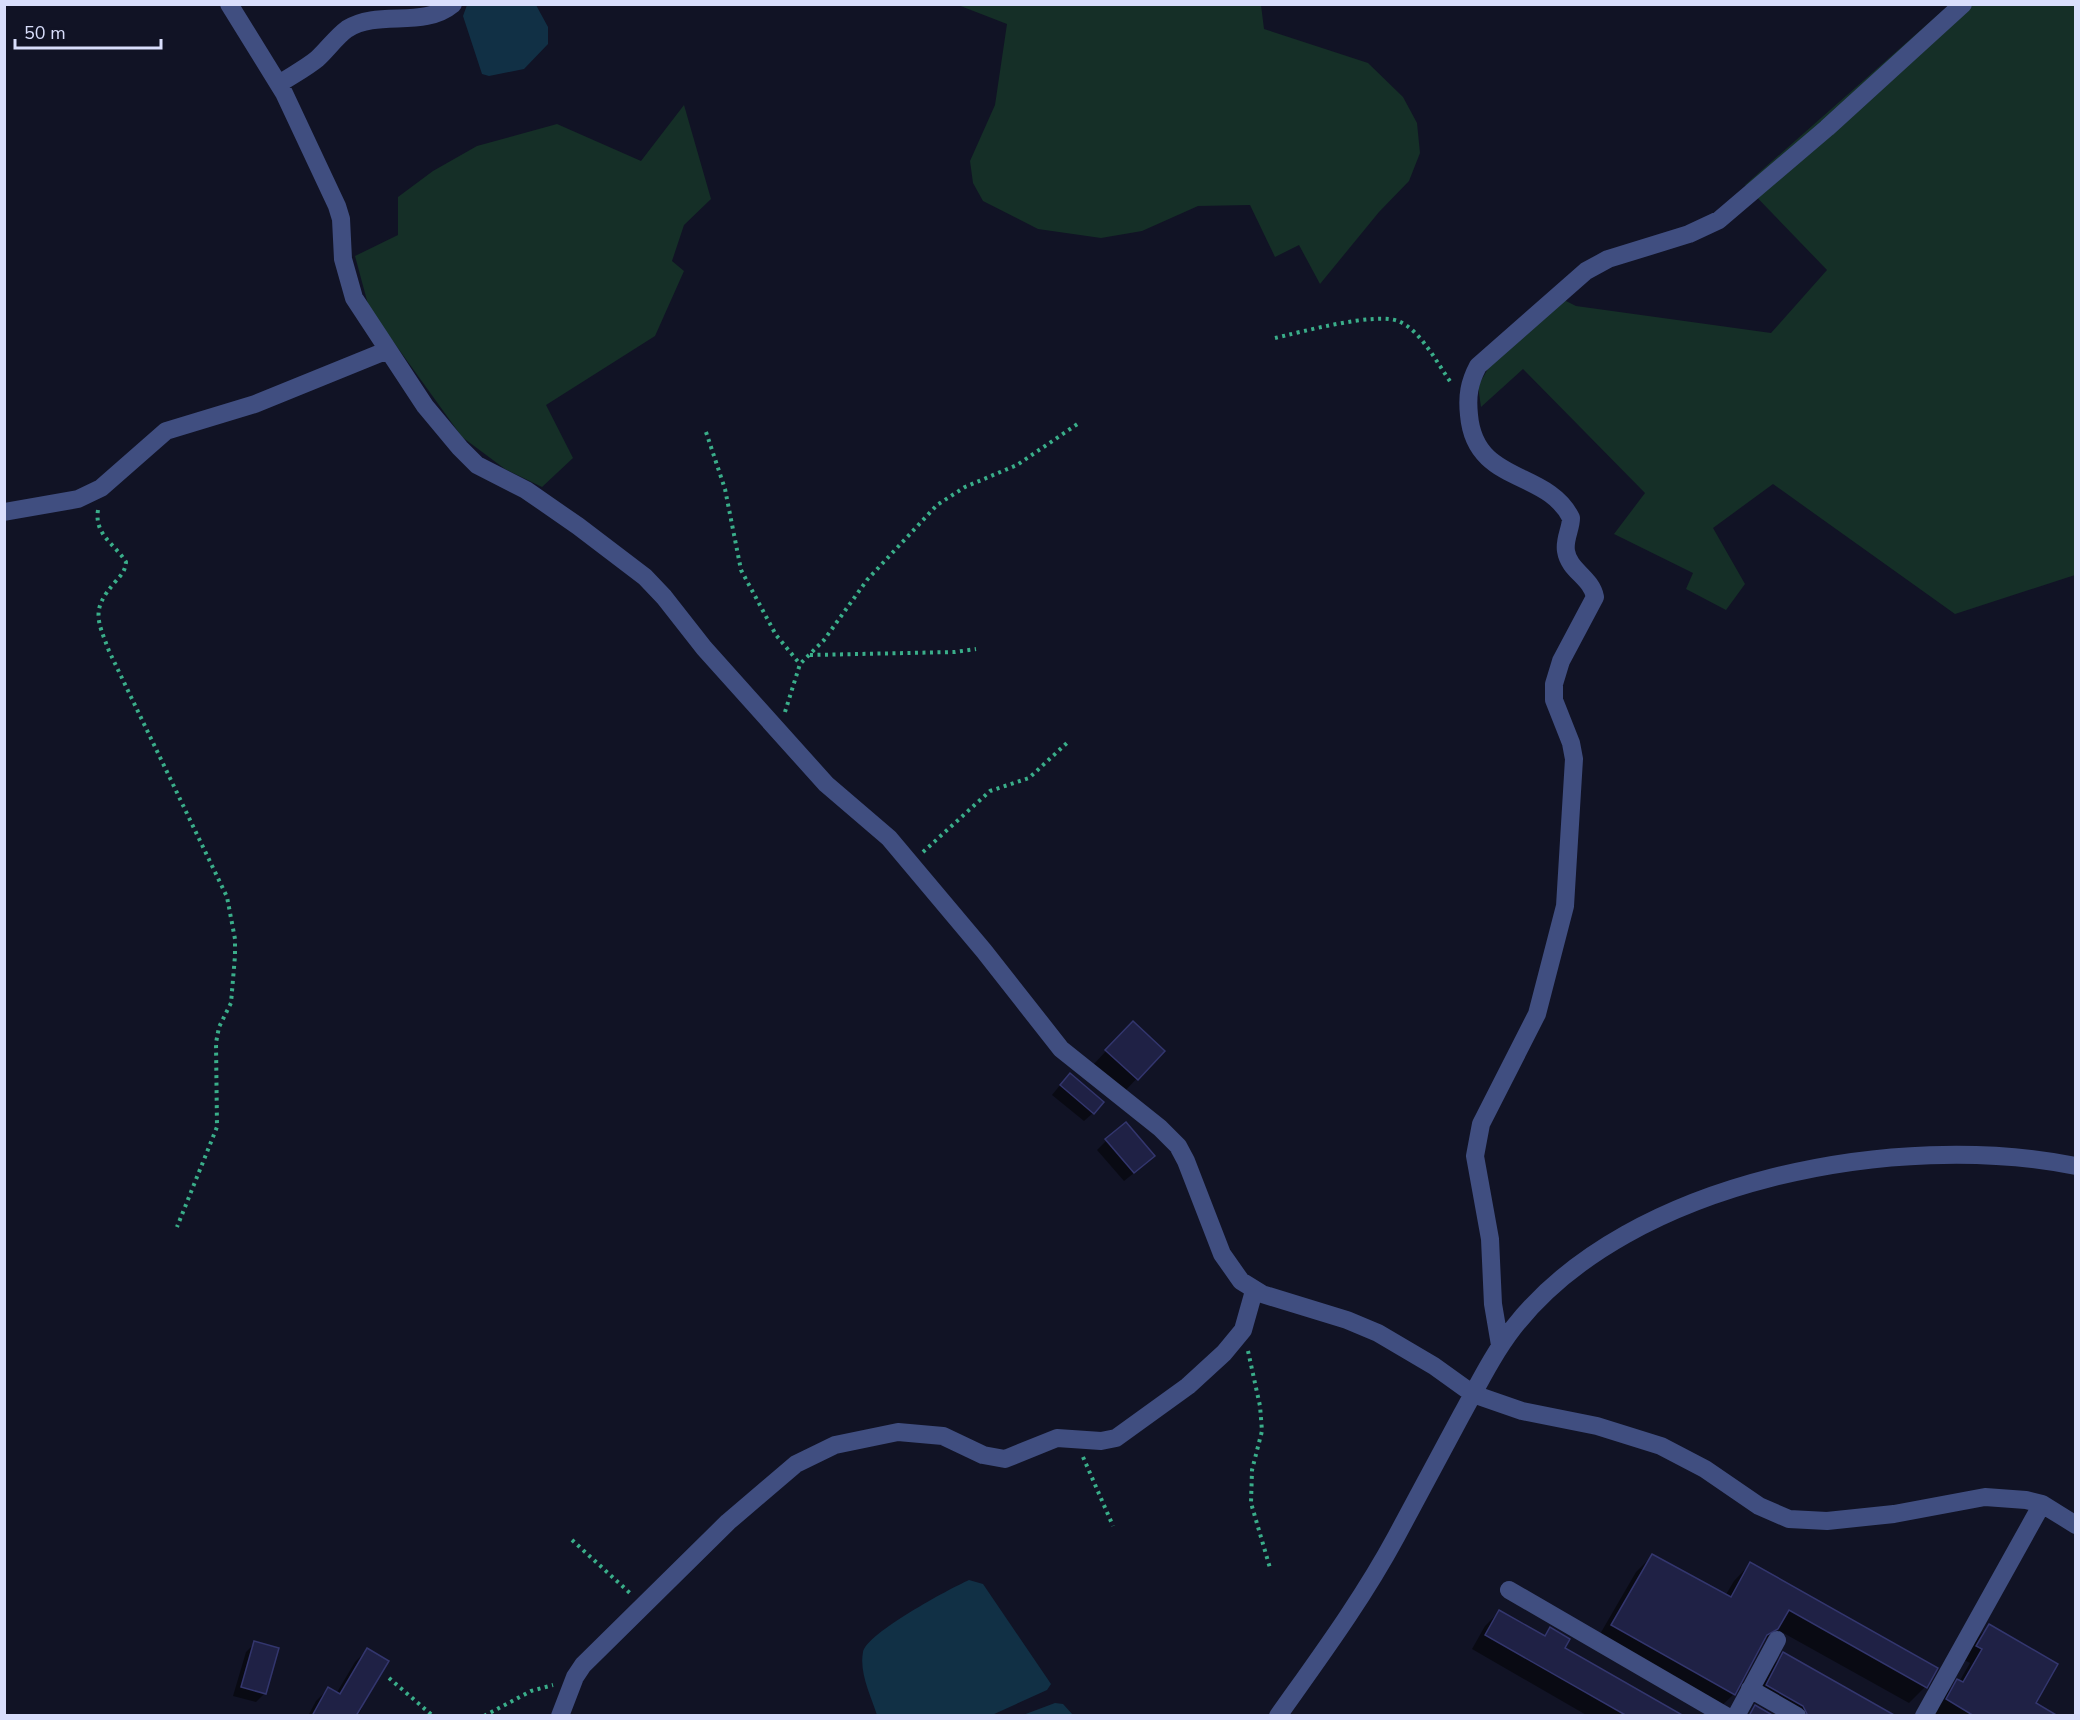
<svg xmlns="http://www.w3.org/2000/svg" width="2080" height="1720" font-family="'Nunito Sans',sans-serif">
<style>
.green{fill:#152f27}
.water{fill:#113045}
.shadow{fill:#0007}
.building{fill:#1f2145;stroke:#33366e;stroke-width:1.5}
.lines{fill:none;stroke-linecap:round;stroke-linejoin:round}
.path{stroke:#3aae8a;stroke-width:4;stroke-dasharray:3 4.5;stroke-linecap:butt}
.minor{stroke:#404e80;stroke-width:18}
</style>
<rect width="100%" height="100%" fill="#111325"/>
<path class="green" d="M 958,5 L 1261,5 L 1264,29 L 1368,63 L 1403,97 L 1417,123 L 1420,153 L 1409,181 L 1379,212 L 1320,284 L 1299,245 L 1275,257 L 1250,205 L 1198,206 L 1142,231 L 1101,238 L 1038,229 L 983,201 L 973,183 L 970,161 L 995,105 L 1007,24 Z
M 1949,5 L 2075,5 L 2075,575 L 1955,614 L 1773,484 L 1713,528 L 1745,584 L 1726,610 L 1686,589 L 1693,573 L 1614,534 L 1645,493 L 1523,369 L 1481,407 L 1478,386 L 1493,360 L 1564,300 L 1576,306 L 1771,333 L 1827,270 L 1745,185 Z
M 684,105 L 711,199 L 684,225 L 672,261 L 684,271 L 655,336 L 546,405 L 573,458 L 542,487 L 505,469 L 462,437 L 369,308 L 355,256 L 398,235 L 398,197 L 433,171 L 477,146 L 557,124 L 641,161 Z"/>
<path class="water" d="M 467,5 L 536,5 L 548,27 L 548,44 L 524,69 L 489,76 L 482,74 L 463,16 Z
M 969,1580 L 983,1584 L 1051,1684 L 1047,1690 L 992,1715 L 877,1715 C 871,1696 859,1673 863,1652 C 867,1633 949,1589 969,1580 Z
M 1055,1703 L 1063,1704 L 1073,1715 L 1023,1715 Z"/>
<path class="shadow" d="M 1119,1037 L 1163,1051 L 1123,1093 L 1093,1065 Z
M 1061,1084 L 1093,1113 L 1084,1121 L 1052,1095 Z
M 1106,1141 L 1144,1165 L 1124,1181 L 1097,1150 Z
M 1652,1556 L 1725,1596 L 1734,1581 L 1750,1564 L 1925,1687 L 1909,1703 L 1776,1629 L 1760,1645 L 1734,1694 L 1717,1710 L 1596,1641 L 1636,1572 Z
M 1499,1612 L 1543,1637 L 1551,1629 L 1563,1649 L 1681,1716 L 1588,1716 L 1472,1649 L 1485,1626 Z
M 1989,1626 L 2034,1704 L 2055,1716 L 1939,1716 L 1934,1713 L 1944,1694 L 1959,1682 L 1970,1663 L 1964,1660 L 1976,1639 Z
M 255,1643 L 265,1693 L 256,1702 L 233,1696 L 246,1652 Z
M 367,1650 L 360,1707 L 362,1708 L 358,1716 L 308,1716 L 316,1701 L 328,1689 L 336,1694 L 355,1662 Z
M 1784,1654 L 1893,1716 L 1781,1716 L 1753,1699 L 1770,1668 Z"/>
<path class="building" d="M 1133,1021 L 1165,1051 L 1138,1080 L 1105,1050 Z
M 1070,1073 L 1104,1102 L 1094,1114 L 1060,1085 Z
M 1126,1122 L 1155,1156 L 1134,1173 L 1105,1139 Z
M 1652,1554 L 1731,1597 L 1750,1562 L 1938,1668 L 1927,1688 L 1789,1610 L 1778,1629 L 1767,1635 L 1735,1695 L 1611,1625 Z
M 1499,1610 L 1545,1636 L 1550,1627 L 1570,1639 L 1565,1648 L 1684,1716 L 1627,1716 L 1485,1635 Z
M 1989,1624 L 2058,1664 L 2036,1703 L 2058,1716 L 1974,1716 L 1946,1699 L 1957,1679 L 1963,1682 L 1982,1649 L 1976,1646 Z
M 254,1641 L 279,1648 L 266,1694 L 241,1687 Z
M 367,1648 L 389,1661 L 356,1716 L 312,1716 L 328,1687 L 340,1694 Z
M 1783,1652 L 1896,1716 L 1808,1716 L 1803,1706 L 1766,1685 Z
M 1755,1705 L 1774,1716 L 1749,1716 Z"/>
<g class="lines">
<path class="path" d="M 1275,338 C 1301,332 1374,312 1398,321 C 1421,330 1438,365 1452,384
M 706,432 L 725,489 L 741,570 L 776,635 L 800,664
M 98,510 C 94,535 115,544 126,562 C 125,572 121,575 115,582 C 91,610 97,619 109,651 L 227,897 L 235,939 L 235,956 L 231,1003 L 219,1027 L 216,1043 L 217,1127 L 177,1227
M 810,655 L 955,652 L 976,649
M 785,712 L 800,664 L 824,640 L 867,580 L 937,505 L 965,487 L 1017,465 L 1079,423
M 923,852 L 990,791 L 1029,778 L 1068,742
M 1248,1351 L 1260,1406 L 1262,1431 L 1252,1470 L 1251,1503 L 1270,1568
M 1083,1457 L 1113,1526
M 572,1540 L 631,1594
M 389,1678 L 433,1716
M 484,1716 L 531,1691 L 553,1685"/>
<path class="minor" d="M 229,4 L 284,93 L 337,206 L 341,219 L 343,259 L 354,298 L 425,406 L 460,448 L 477,465 L 526,490 L 578,526 L 645,577 L 664,597 L 704,648 L 826,784 L 889,838 L 984,951 L 1061,1049 L 1160,1128 L 1178,1146 L 1186,1161 L 1222,1254 L 1241,1281 L 1262,1294 L 1347,1320 L 1378,1333 L 1434,1366 L 1473,1394 L 1522,1411 L 1597,1426 L 1661,1446 L 1705,1469 L 1759,1506 L 1789,1519 L 1827,1521 L 1894,1514 L 1985,1497 L 2026,1500 L 2042,1504 L 2076,1525
M 279,84 C 291,76 306,68 317,59 C 327,50 336,37 347,29 C 379,9 423,29 453,4
M 4,512 L 78,499 L 101,488 L 166,431 L 255,404 L 388,350
M 1500,1345 L 1493,1304 L 1490,1239 L 1475,1156 L 1481,1124 L 1537,1014 L 1565,906 L 1574,759 L 1571,743 L 1554,700 L 1554,684 L 1561,661 L 1595,597 C 1591,577 1569,571 1566,551 C 1564,539 1571,529 1571,518 C 1547,469 1475,485 1469,415 C 1467,396 1469,383 1478,366 L 1586,271 L 1608,259 L 1689,234 L 1719,220 L 1827,128 L 1963,4
M 1509,1590 L 1726,1716
M 1750,1689 L 1797,1716
M 560,1716 L 575,1677 L 583,1665 L 728,1522 L 796,1464 L 835,1445 L 898,1432 L 943,1436 L 983,1455 L 1005,1459 L 1057,1438 L 1101,1441 L 1116,1438 L 1188,1386 L 1224,1353 L 1243,1330 L 1254,1291
M 1278,1716 C 1319,1658 1362,1600 1396,1537 C 1418,1496 1440,1455 1462,1414 C 1478,1385 1493,1354 1514,1327 C 1630,1179 1899,1130 2076,1166
M 1736,1716 L 1777,1640
M 1924,1716 L 2042,1504"/>
</g>
<rect width="2080" height="1720" fill="none" stroke="#d9defc" stroke-width="12"/>
<path d="M15 39v9h146v-9" fill="none" stroke="#d9defc" stroke-width="3"/>
<text x="24" y="39" font-size="18" fill="#d9defc" stroke="#111325" stroke-width="4.5" paint-order="stroke">50 m</text>
</svg>
